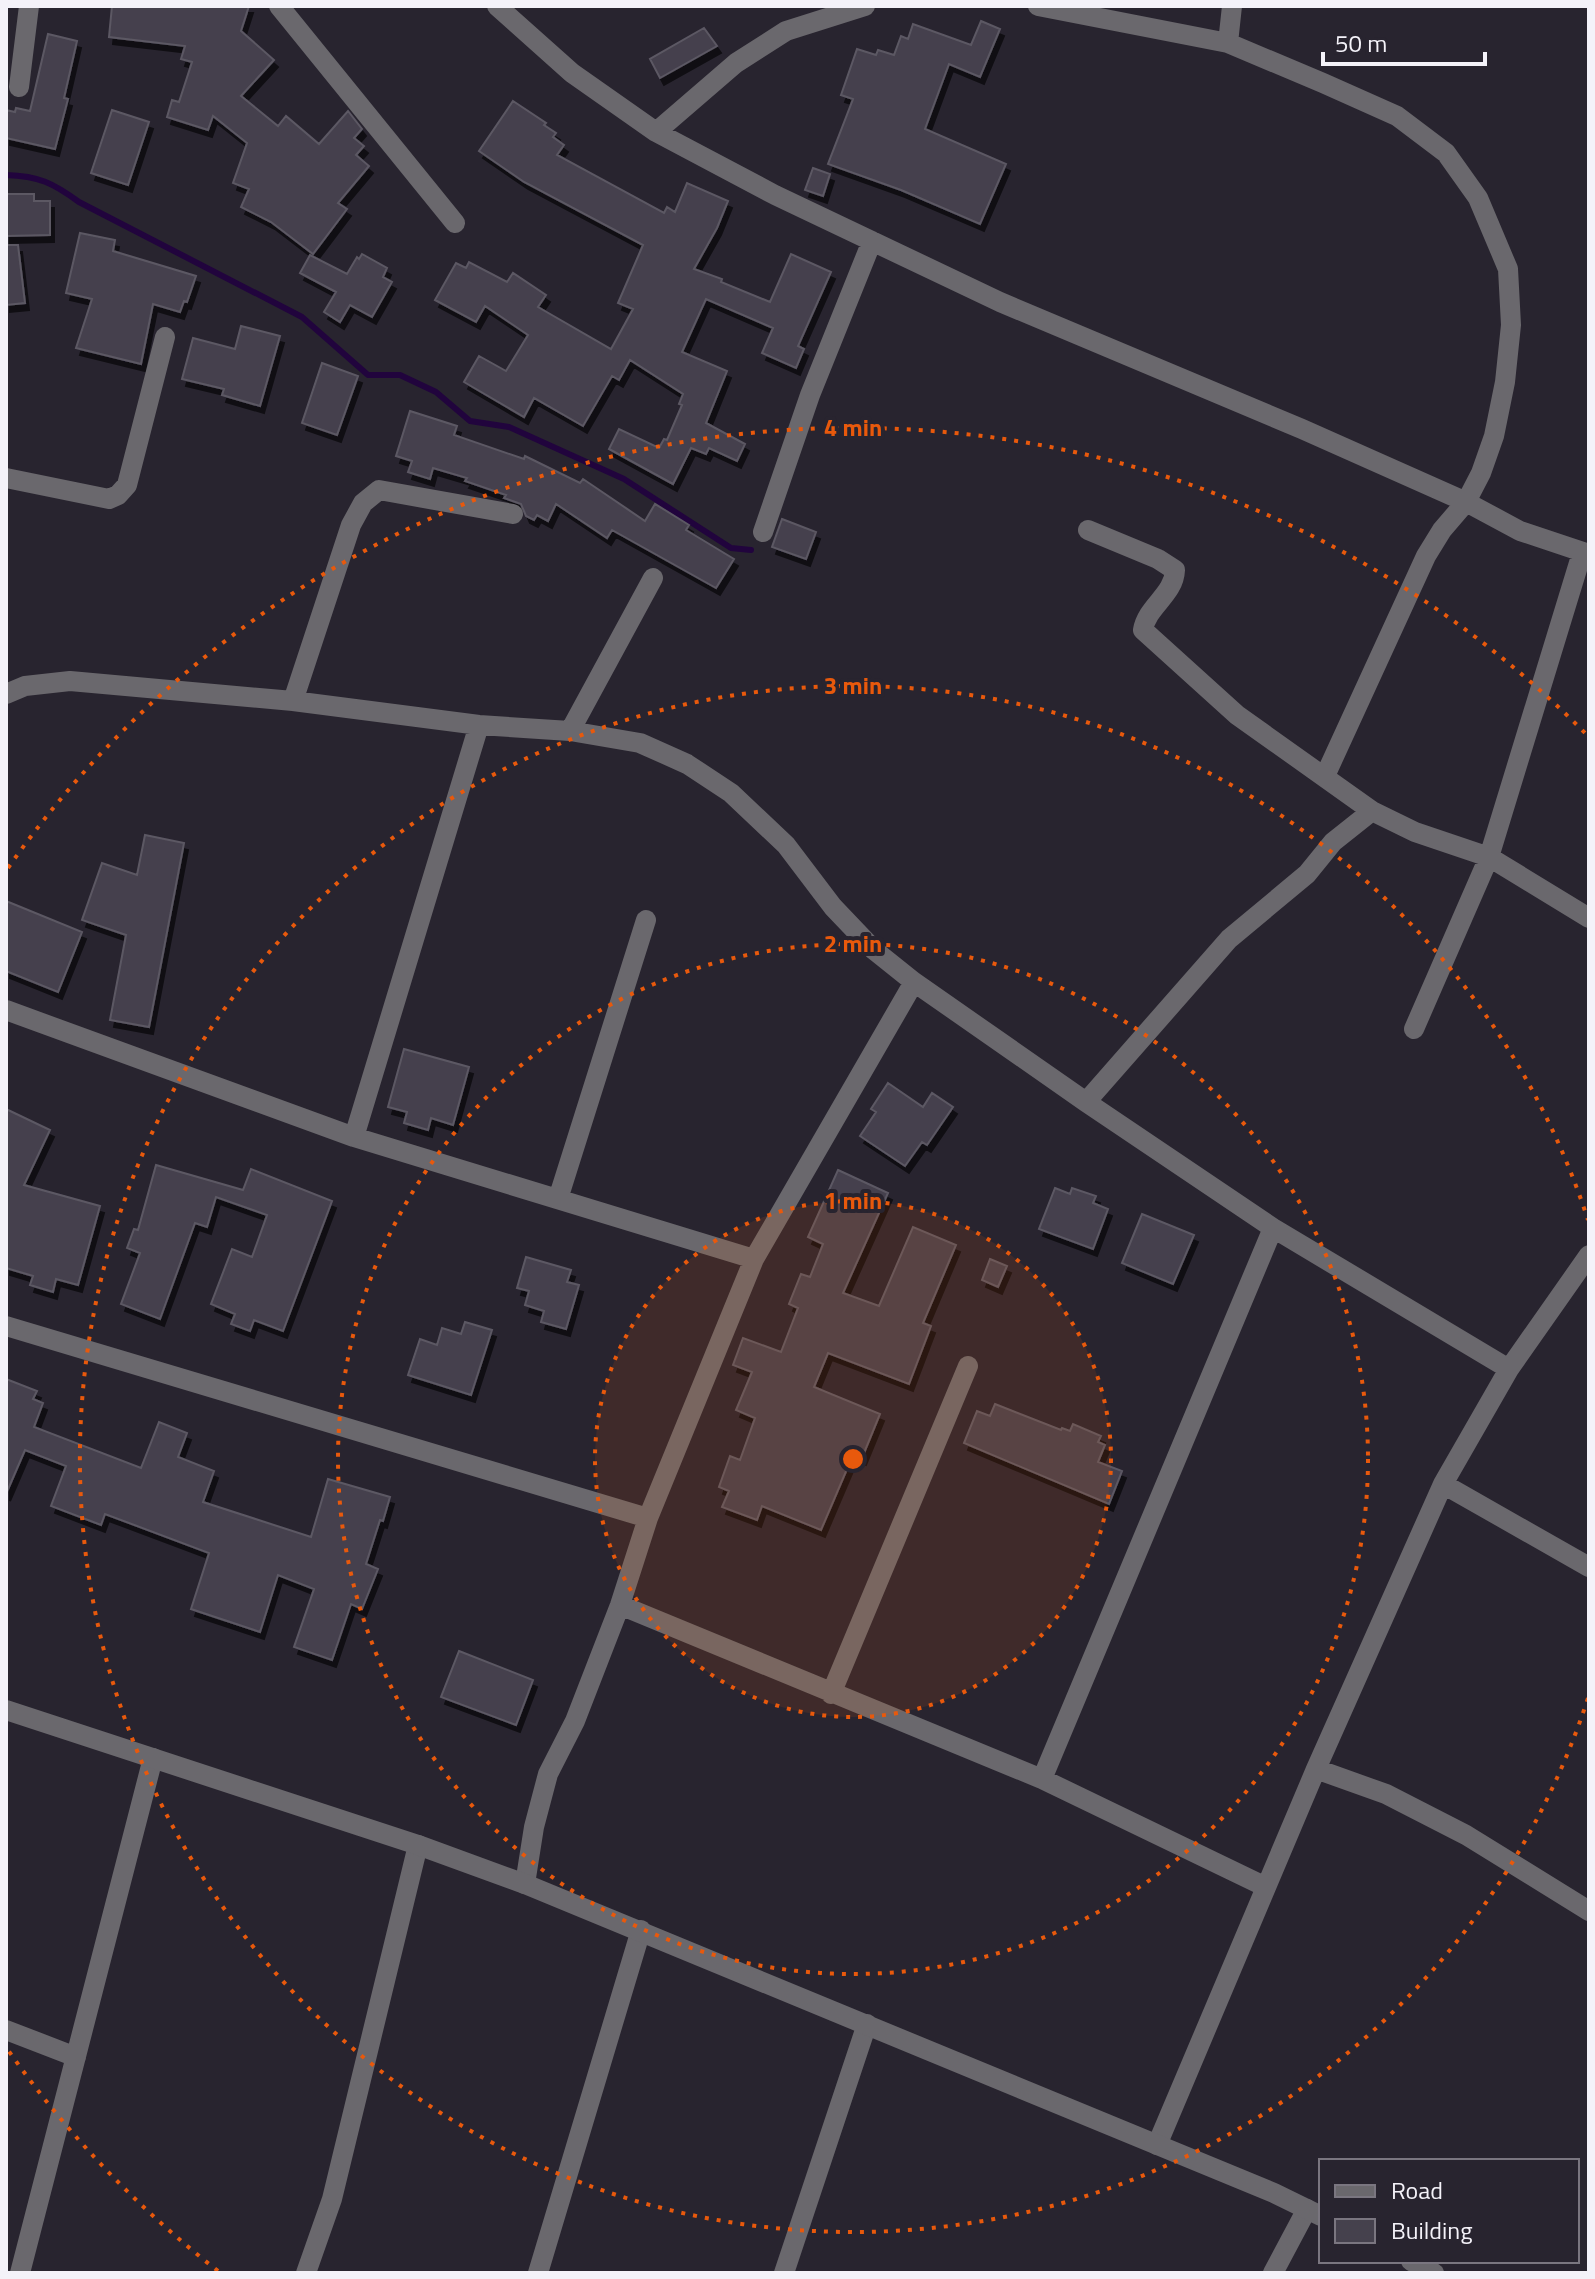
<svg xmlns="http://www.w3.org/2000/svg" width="1595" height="2279" font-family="'Titillium Web',sans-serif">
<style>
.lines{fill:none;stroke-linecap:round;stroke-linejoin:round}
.stream{stroke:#21043d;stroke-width:6}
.building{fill:#45414d;stroke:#5c5864;stroke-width:2;filter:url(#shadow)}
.minor{stroke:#6a686d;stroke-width:20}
.tertiary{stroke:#6a686d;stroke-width:20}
.ring{fill:none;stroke:#e8590c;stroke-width:4;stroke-dasharray:4 8}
.centre{fill:#e8590c;stroke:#28242f;stroke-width:4}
.ring-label{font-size:24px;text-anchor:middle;font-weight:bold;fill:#e8590c;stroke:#28242f;stroke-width:8;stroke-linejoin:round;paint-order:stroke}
</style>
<defs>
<filter id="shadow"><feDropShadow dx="4" dy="7" stdDeviation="0" flood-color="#0009"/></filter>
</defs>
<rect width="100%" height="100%" fill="#28242f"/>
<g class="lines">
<path class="stream" d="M 6,175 C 39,176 53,183 79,202 L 302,317 L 368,375 L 400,375 L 436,392 L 470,421 L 509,427 L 624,479 L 731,548 L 751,550"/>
</g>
<path class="building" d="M 112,6 L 249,6 L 241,31 L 274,60 L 241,96 L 278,126 L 286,116 L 319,144 L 348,111 L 362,129 L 354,138 L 364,146 L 356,155 L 369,166 L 338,203 L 347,209 L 313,254 L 271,222 L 241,207 L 249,189 L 233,183 L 247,143 L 213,116 L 208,130 L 167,117 L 172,100 L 179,102 L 192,62 L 181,59 L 185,46 L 109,37 Z
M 981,21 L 1000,29 L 980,77 L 949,64 L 925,129 L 1006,164 L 980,224 L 901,190 L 828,164 L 853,99 L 841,95 L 857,49 L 876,55 L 878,50 L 894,55 L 901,36 L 908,39 L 913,24 L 971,45 Z
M 704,28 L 717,46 L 660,78 L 650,59 Z
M 48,34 L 77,41 L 64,98 L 68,99 L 55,149 L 6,138 L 6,110 L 15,112 L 16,108 L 30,111 Z
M 513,101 L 546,123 L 544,125 L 556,133 L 553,137 L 564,145 L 557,155 L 664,213 L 667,207 L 675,212 L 687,183 L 728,201 L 717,228 L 694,269 L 722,279 L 721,282 L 770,302 L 791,254 L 831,272 L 798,346 L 804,349 L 796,368 L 762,353 L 773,328 L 706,299 L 682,352 L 727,371 L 706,423 L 745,444 L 737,461 L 709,448 L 706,454 L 691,448 L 673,484 L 609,449 L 619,429 L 659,448 L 664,439 L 667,440 L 682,405 L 679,404 L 683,394 L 630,360 L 619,380 L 612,376 L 583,426 L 534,398 L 524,417 L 464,382 L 479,356 L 506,371 L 528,335 L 485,306 L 476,322 L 435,300 L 456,263 L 466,268 L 469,262 L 507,282 L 513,273 L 546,295 L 538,307 L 611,349 L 633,309 L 618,303 L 643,245 L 524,182 L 479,151 Z
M 112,110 L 149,122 L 128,185 L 91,173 Z
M 813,168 L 830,174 L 823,196 L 805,190 Z
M 6,194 L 34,194 L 34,201 L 50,201 L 50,235 L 6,236 Z
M 80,233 L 115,240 L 113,251 L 196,276 L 187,302 L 184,301 L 180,312 L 153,304 L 141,364 L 76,348 L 92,299 L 66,293 Z
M 6,245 L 18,245 L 25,303 L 6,305 Z
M 362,254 L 387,268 L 383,277 L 392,282 L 372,317 L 350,305 L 340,322 L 324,312 L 336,292 L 300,273 L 310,255 L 347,274 L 357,257 L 359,259 Z
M 241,326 L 280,336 L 260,406 L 222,395 L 224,389 L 182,379 L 193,338 L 235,349 Z
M 322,363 L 358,376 L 337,435 L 302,423 Z
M 410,411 L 457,426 L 454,435 L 524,459 L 525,456 L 580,483 L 583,479 L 645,521 L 655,504 L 689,525 L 686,530 L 734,559 L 716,588 L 612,530 L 607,538 L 556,504 L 548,521 L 537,515 L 534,520 L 526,516 L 521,504 L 504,498 L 506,495 L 465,481 L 467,478 L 433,468 L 430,479 L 408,472 L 412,461 L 396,456 Z
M 782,519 L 816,532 L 806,559 L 772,547 Z
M 145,835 L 184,843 L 149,1027 L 110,1020 L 126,935 L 82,920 L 102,863 L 137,875 Z
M 6,901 L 82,932 L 58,992 L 6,971 Z
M 404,1049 L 469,1067 L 453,1125 L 431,1118 L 428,1130 L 404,1123 L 407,1112 L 388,1107 Z
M 888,1083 L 923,1107 L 932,1093 L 953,1107 L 927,1145 L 922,1142 L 905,1166 L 860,1136 L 876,1112 L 871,1109 Z
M 6,1109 L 50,1130 L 24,1185 L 100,1206 L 78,1285 L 56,1279 L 53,1292 L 30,1285 L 33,1276 L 6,1268 Z
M 156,1165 L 243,1190 L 251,1169 L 332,1201 L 283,1331 L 254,1320 L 250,1331 L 231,1324 L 235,1314 L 211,1304 L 232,1249 L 252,1257 L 267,1215 L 216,1197 L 207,1227 L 195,1223 L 160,1319 L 121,1304 L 140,1253 L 127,1248 L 134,1229 L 138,1230 Z
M 838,1170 L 888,1193 L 843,1293 L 879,1306 L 913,1227 L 956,1245 L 923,1323 L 931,1326 L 909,1384 L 828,1353 L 814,1387 L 880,1414 L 862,1458 L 853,1455 L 821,1530 L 762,1506 L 757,1520 L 722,1507 L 729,1491 L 719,1487 L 730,1456 L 740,1460 L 755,1418 L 736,1410 L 752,1372 L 733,1365 L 743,1338 L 781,1352 L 798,1308 L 789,1304 L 801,1274 L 810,1277 L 823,1244 L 808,1237 Z
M 1055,1188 L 1070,1194 L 1072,1188 L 1096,1196 L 1093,1203 L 1108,1209 L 1093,1249 L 1039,1229 Z
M 1142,1214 L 1194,1235 L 1173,1284 L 1122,1263 Z
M 526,1257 L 571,1270 L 567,1282 L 579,1285 L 566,1329 L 541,1322 L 544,1311 L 525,1305 L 529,1291 L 517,1288 Z
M 990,1259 L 1007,1266 L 998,1287 L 982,1280 Z
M 465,1322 L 492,1330 L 471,1395 L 408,1375 L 420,1339 L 437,1345 L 442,1328 L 461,1334 Z
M 6,1379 L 37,1391 L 33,1399 L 43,1403 L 34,1427 L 141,1468 L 159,1422 L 187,1433 L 178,1457 L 214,1471 L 203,1502 L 311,1537 L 328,1479 L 390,1497 L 383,1521 L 380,1520 L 366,1564 L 378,1569 L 362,1609 L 351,1604 L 332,1660 L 294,1647 L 314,1589 L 278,1575 L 260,1632 L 191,1609 L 209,1553 L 105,1514 L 101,1525 L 51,1506 L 66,1466 L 25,1450 L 6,1494 Z
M 995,1404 L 1061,1430 L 1062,1428 L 1070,1431 L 1073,1424 L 1101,1436 L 1098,1442 L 1105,1445 L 1098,1462 L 1122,1471 L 1109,1504 L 964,1443 L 977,1411 L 990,1416 Z
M 459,1651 L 533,1680 L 516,1725 L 441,1697 Z"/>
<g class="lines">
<path class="minor" d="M 279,6 L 455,223
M 497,6 L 572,73 L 656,132 L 775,195 L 1000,302 L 1302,429 L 1466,502 L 1520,531 L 1589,554
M 1038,6 L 1228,43 L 1323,83 L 1397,116 L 1446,153 L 1478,198 L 1508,269 L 1511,325 L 1505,382 L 1494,436 L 1481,473 L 1466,502 L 1442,530 L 1426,556 L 1325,776
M 1228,43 L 1232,6
M 19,87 L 29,6
M 656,132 L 736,63 L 786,31 L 865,6
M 6,478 L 109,499 L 118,495 L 127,485 L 165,337
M 1088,530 L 1158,559 L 1175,570 C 1174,595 1147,606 1143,630 L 1237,715 L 1372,811 L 1415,832 L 1489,857 L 1589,918
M 763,532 L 810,395 L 872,241
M 6,694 L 25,686 L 70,681 L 293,701 L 479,725 L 570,731 L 640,743 L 687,764 L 731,793 L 786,845 L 833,907 L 874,950 L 914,982 L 1086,1102 L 1273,1228 L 1509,1369
M 293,701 L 351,525 L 363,503 L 379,490 L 513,514
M 570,731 L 653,578
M 6,1010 L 354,1137 L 754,1259
M 1414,1029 L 1489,857 L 1582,553
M 1086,1102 L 1229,939 L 1307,874 L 1333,842 L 1372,811
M 354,1137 L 479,725
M 558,1199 L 646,920
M 6,1326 L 648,1518
M 1443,1484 L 1589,1567
M 620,1605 L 1042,1779 L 1266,1887
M 831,1694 L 968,1366
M 1316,1769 L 1386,1794 L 1466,1835 L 1589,1911
M 1042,1779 L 1273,1228
M 525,1884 L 534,1827 L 548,1774 L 575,1721 L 620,1605 L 648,1518 L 754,1259 L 914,982
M 6,2030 L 76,2057
M 1157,2145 L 1316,1769 L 1443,1484 L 1509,1369 L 1589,1255
M 20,2273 L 153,1758
M 306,2273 L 332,2199 L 418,1845
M 538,2273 L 641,1930
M 784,2273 L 867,2024
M 1273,2273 L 1307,2209"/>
<path class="tertiary" d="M 6,1710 L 418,1845 L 525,1884 L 1274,2193 L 1321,2216
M 1411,2261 L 1434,2273"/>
</g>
<circle cx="853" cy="1459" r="258" fill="#e8590c" fill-opacity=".12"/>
<g class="ring">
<circle cx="853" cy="1459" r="258"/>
<circle cx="853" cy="1459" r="515"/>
<path d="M1588 1698A773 773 0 1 1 1588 1220"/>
<path d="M218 2271A1031 1031 0 0 1 8 2050M8 868A1031 1031 0 0 1 1588 736"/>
</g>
<circle cx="853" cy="1459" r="12" class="centre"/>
<g class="ring-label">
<text x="853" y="436">4 min</text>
<text x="853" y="694">3 min</text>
<text x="853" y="952">2 min</text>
<text x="853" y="1209">1 min</text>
</g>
<rect width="1595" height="2279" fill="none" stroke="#f4f2f9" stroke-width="16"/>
<rect x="1319" y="2159" width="260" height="104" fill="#28242f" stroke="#7a7680" stroke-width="2"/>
<rect x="1335" y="2185" width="40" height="12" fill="#6a686d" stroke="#7a7680" stroke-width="2"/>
<text x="1391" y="2199" font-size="24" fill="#f4f2f9">Road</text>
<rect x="1335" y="2219" width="40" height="24" fill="#45414d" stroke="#7a7680" stroke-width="2"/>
<text x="1391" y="2239" font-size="24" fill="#f4f2f9">Building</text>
<path d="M1323 52v12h162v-12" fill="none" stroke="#f4f2f9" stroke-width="4"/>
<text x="1335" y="52" font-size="24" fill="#f4f2f9" stroke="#28242f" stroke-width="6" paint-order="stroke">50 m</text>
</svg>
